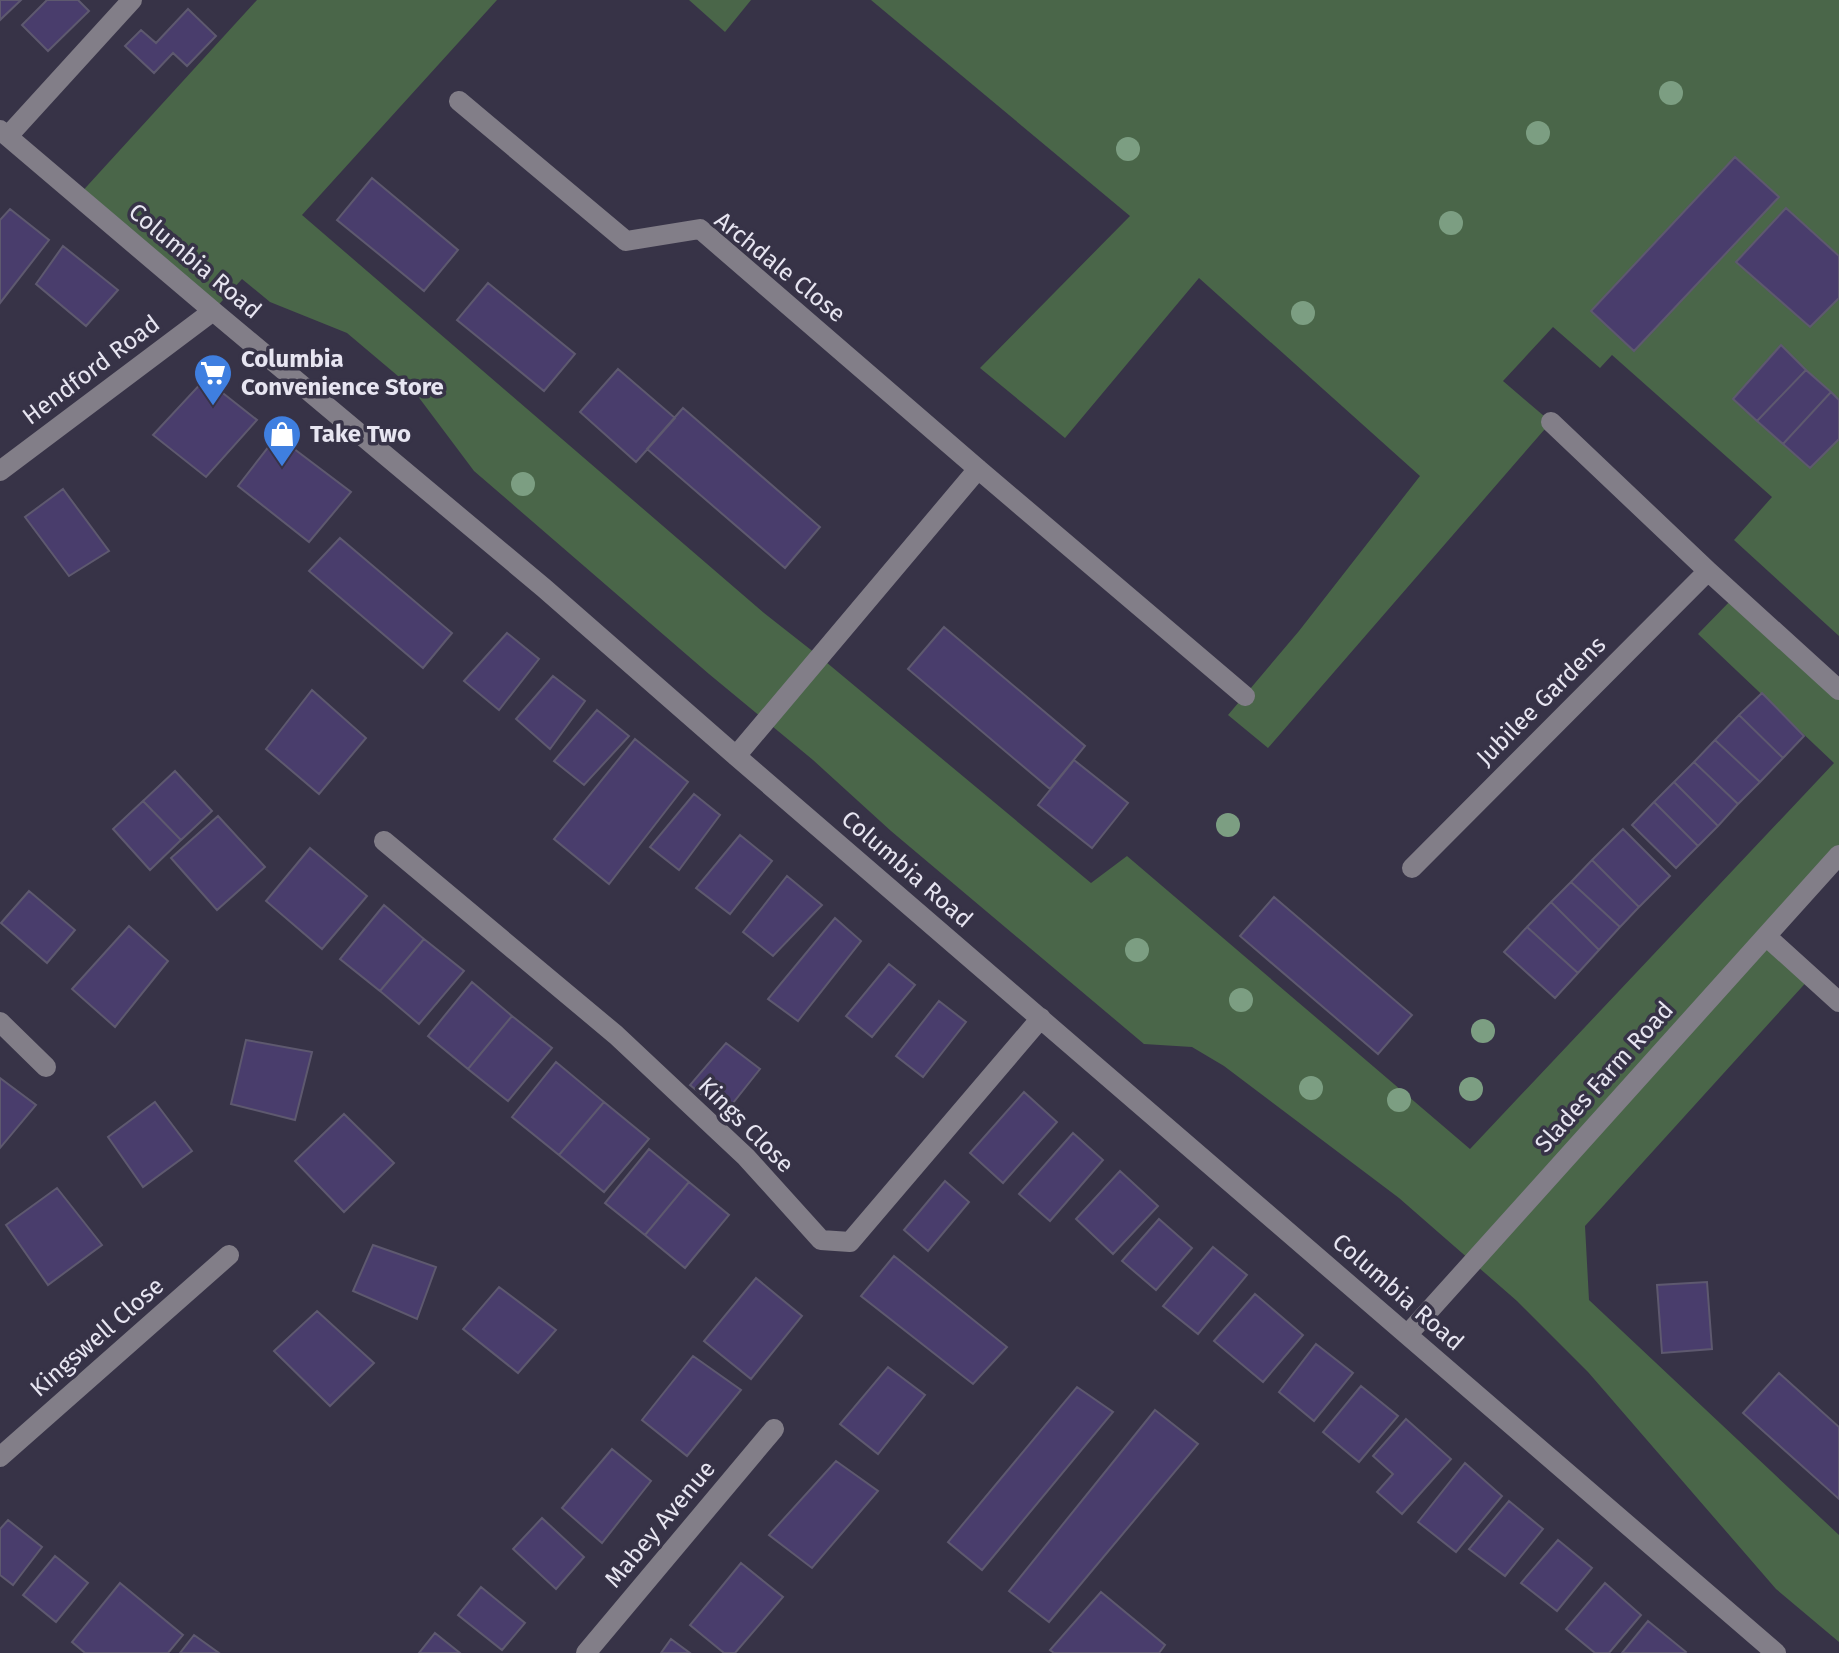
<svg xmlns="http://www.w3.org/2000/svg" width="1839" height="1653" font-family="'Fira Sans',sans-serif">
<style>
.green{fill:#4a6649}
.building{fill:#493d6c;stroke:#5e596f;stroke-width:2}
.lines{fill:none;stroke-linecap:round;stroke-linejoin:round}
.minor{stroke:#827e88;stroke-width:20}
.tree{fill:#7c9e82}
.labels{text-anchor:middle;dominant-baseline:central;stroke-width:7;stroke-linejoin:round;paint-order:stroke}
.street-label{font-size:24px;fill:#e7e5f1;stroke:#373347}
.poi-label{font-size:24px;font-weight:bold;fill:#e7e5f1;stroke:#373347;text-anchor:start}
</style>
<rect width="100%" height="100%" fill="#373347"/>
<path class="green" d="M 257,0 L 497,0 L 302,215 L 764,613 L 820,657 L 1091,883 L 1127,856 L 1470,1149 L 1834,763 L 1698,634 L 1735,596 L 1839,690 L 1839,855 L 1766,936 L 1811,977 L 1585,1226 L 1589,1300 L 1839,1535 L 1839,1642 L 1776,1589 L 1588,1372 L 1517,1301 L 1399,1198 L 1224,1066 L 1192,1047 L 1144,1044 L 891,831 L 813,760 L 709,674 L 474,471 L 411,387 L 347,333 L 270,302 L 242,279 L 213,311 L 78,196 Z
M 689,0 L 751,0 L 725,32 Z
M 871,0 L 1839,0 L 1839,636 L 1734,540 L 1772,497 L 1612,355 L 1600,368 L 1553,327 L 1503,381 L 1551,422 L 1268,748 L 1228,715 L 1299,631 L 1420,476 L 1199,278 L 1065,438 L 980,368 L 1130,216 Z"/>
<path class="building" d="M 0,0 L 21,0 L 0,20 Z
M 47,0 L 78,0 L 89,11 L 48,51 L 22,25 Z
M 188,9 L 216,36 L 187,66 L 173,53 L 154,73 L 125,46 L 141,30 L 156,43 Z
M 1735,157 L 1779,197 L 1634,351 L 1591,311 Z
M 372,178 L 458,250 L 424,291 L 337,220 Z
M 1786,208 L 1839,256 L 1839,298 L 1810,327 L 1736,262 Z
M 10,209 L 49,240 L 0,303 L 0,220 Z
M 63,246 L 118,290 L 86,326 L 36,284 Z
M 488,283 L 575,354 L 544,391 L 457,320 Z
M 1781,345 L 1806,370 L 1757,421 L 1733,399 Z
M 618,369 L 675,418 L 636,462 L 580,412 Z
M 1806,370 L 1831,392 L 1783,444 L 1757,421 Z
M 205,379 L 257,420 L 206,477 L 153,435 Z
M 1831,392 L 1839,400 L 1839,439 L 1810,468 L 1783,444 Z
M 683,408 L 820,527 L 785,568 L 647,449 Z
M 277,436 L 351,492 L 309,542 L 238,486 Z
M 63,489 L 109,551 L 69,576 L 25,517 Z
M 340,538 L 452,633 L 423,668 L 309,571 Z
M 944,627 L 1085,746 L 1050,789 L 908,669 Z
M 507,633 L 539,659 L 499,710 L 464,681 Z
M 553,676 L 585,701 L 550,749 L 516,719 Z
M 312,690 L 366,738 L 319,794 L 266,749 Z
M 1762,693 L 1804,736 L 1783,758 L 1739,715 Z
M 597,710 L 629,736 L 584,785 L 554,761 Z
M 1739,715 L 1783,758 L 1760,782 L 1715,740 Z
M 635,739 L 688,782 L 609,884 L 554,839 Z
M 1715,740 L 1760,782 L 1738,804 L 1694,762 Z
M 1074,760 L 1128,803 L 1092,848 L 1038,805 Z
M 1694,762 L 1738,804 L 1718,826 L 1674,782 Z
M 175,771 L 212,811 L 181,840 L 143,801 Z
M 1674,782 L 1718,826 L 1698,846 L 1654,802 Z
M 694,794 L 720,815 L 679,870 L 650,847 Z
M 143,801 L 181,840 L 150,870 L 113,829 Z
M 1654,802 L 1698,846 L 1676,868 L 1632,825 Z
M 218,816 L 265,867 L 217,910 L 171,858 Z
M 1623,829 L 1670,876 L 1639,907 L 1592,860 Z
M 740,835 L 772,861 L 730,914 L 696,888 Z
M 310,848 L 367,896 L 322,949 L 266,901 Z
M 1592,860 L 1639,907 L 1620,927 L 1571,882 Z
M 787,876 L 822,905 L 773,956 L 743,932 Z
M 1571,882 L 1620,927 L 1599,950 L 1551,902 Z
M 29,891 L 75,930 L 47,963 L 1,923 Z
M 1274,897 L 1412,1015 L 1378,1054 L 1240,936 Z
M 1551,902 L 1599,950 L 1578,973 L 1527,927 Z
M 384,905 L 424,939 L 380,991 L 340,959 Z
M 835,918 L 861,941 L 798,1021 L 768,999 Z
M 129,926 L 168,961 L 115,1027 L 72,989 Z
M 1527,927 L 1578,973 L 1555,998 L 1504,952 Z
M 424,939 L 464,971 L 419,1024 L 380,991 Z
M 889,964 L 915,985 L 872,1037 L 846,1016 Z
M 472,982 L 512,1016 L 468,1069 L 428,1036 Z
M 939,1001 L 966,1022 L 923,1077 L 896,1056 Z
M 512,1016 L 552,1048 L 508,1101 L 468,1069 Z
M 246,1040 L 312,1052 L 295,1120 L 231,1104 Z
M 726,1043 L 760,1069 L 725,1113 L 690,1085 Z
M 556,1062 L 604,1102 L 559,1155 L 512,1117 Z
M 0,1078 L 36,1105 L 0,1148 Z
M 1024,1092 L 1057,1122 L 1003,1183 L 970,1153 Z
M 155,1102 L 192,1151 L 143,1187 L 108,1137 Z
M 604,1102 L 649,1139 L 604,1192 L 559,1155 Z
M 344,1114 L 394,1163 L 344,1212 L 295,1161 Z
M 1073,1133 L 1103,1160 L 1050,1221 L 1019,1194 Z
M 649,1149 L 689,1182 L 645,1235 L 605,1203 Z
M 1120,1171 L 1158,1206 L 1113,1254 L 1076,1219 Z
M 945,1181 L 969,1202 L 928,1251 L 904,1230 Z
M 689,1182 L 729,1215 L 685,1268 L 645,1235 Z
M 57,1188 L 102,1245 L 48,1285 L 6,1225 Z
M 1159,1219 L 1192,1248 L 1156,1290 L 1122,1261 Z
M 373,1245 L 436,1267 L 417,1319 L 353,1291 Z
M 1213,1247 L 1247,1275 L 1198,1334 L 1163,1306 Z
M 894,1256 L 1007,1347 L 973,1384 L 861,1296 Z
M 756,1278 L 802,1316 L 751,1379 L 704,1341 Z
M 1707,1282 L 1712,1349 L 1662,1353 L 1657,1285 Z
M 499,1287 L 556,1330 L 518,1373 L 463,1329 Z
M 1255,1294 L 1303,1335 L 1263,1382 L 1214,1341 Z
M 317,1311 L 374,1363 L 330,1406 L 274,1351 Z
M 1316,1344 L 1353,1373 L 1314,1421 L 1279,1392 Z
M 693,1356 L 741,1390 L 687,1456 L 642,1420 Z
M 888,1367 L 925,1395 L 878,1454 L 840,1424 Z
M 1779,1373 L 1839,1427 L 1839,1499 L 1743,1413 Z
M 1361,1386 L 1398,1416 L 1359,1462 L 1323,1432 Z
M 1077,1387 L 1113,1412 L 982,1570 L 948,1542 Z
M 1155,1410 L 1198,1444 L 1049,1622 L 1009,1591 Z
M 1406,1419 L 1451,1459 L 1402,1514 L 1377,1492 L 1393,1474 L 1373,1456 Z
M 612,1449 L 651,1481 L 602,1543 L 562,1508 Z
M 836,1461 L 878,1491 L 812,1568 L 769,1535 Z
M 1465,1463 L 1502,1496 L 1456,1552 L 1418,1522 Z
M 1509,1501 L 1543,1529 L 1505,1576 L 1469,1549 Z
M 542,1518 L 584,1557 L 556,1589 L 513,1549 Z
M 8,1520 L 42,1547 L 13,1585 L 0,1575 L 0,1529 Z
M 1558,1540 L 1592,1568 L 1557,1611 L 1521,1583 Z
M 55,1556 L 88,1583 L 56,1622 L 23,1595 Z
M 741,1563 L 783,1597 L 735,1653 L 724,1653 L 690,1625 Z
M 120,1583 L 183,1635 L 168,1653 L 85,1653 L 72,1642 Z
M 1605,1583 L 1641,1615 L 1609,1653 L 1595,1653 L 1566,1629 Z
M 481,1587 L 525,1623 L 502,1650 L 458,1615 Z
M 1101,1592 L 1165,1645 L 1159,1653 L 1054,1653 L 1050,1650 Z
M 1648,1621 L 1686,1652 L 1685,1653 L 1622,1653 Z
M 435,1633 L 460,1653 L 419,1653 Z
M 194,1635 L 219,1653 L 180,1653 Z
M 671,1639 L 690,1653 L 661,1653 Z"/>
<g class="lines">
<path class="minor" d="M 459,101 L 626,241 L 700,229 L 978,469 L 1245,696
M 0,130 L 213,311 L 544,588 L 736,756 L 1776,1653
M 8,136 L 132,0
M 1551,422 L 1708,571 L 1839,690
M 0,471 L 213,311
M 736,756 L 978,469
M 384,841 L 616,1035 L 746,1157 L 821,1240 L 850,1242 L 1041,1018
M 1412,868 L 1708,571
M 1766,936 L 1839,1002
M 0,1022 L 46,1067
M 1408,1334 L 1839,855
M 0,1457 L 229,1255
M 586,1653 L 774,1429"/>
</g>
<g class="tree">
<circle cx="1671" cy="93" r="12"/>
<circle cx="1538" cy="133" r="12"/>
<circle cx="1128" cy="149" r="12"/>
<circle cx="1451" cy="223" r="12"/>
<circle cx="1303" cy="313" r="12"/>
<circle cx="523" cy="484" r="12"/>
<circle cx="1228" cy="825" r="12"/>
<circle cx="1137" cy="950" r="12"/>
<circle cx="1241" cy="1000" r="12"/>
<circle cx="1483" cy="1031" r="12"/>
<circle cx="1311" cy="1088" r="12"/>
<circle cx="1471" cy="1089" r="12"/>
<circle cx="1399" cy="1100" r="12"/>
</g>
<defs>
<g id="supermarket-pin" transform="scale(2)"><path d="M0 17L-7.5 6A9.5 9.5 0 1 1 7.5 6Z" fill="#3f7fe0" stroke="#373347"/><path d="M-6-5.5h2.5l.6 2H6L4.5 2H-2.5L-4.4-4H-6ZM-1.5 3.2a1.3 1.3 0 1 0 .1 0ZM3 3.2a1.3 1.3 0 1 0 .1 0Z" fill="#fff"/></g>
<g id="shop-pin" transform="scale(2)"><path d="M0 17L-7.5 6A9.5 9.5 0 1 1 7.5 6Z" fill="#3f7fe0" stroke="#373347"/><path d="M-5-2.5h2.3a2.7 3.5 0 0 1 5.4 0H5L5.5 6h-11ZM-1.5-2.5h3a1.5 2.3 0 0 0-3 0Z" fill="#fff"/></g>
</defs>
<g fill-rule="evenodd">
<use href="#supermarket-pin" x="213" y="373"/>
<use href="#shop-pin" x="282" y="434"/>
</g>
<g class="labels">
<g class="street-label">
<text transform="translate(195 261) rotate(40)">Columbia Road</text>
<text transform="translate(780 267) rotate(39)">Archdale Close</text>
<text transform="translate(91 370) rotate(-37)">Hendford Road</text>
<text transform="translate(1541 701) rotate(-45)">Jubilee Gardens</text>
<text transform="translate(907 869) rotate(41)">Columbia Road</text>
<text transform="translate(1604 1077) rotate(-48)">Slades Farm Road</text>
<text transform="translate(746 1125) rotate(45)">Kings Close</text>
<text transform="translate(1398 1292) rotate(41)">Columbia Road</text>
<text transform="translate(97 1337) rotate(-41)">Kingswell Close</text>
<text transform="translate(660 1524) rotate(-50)">Mabey Avenue</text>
</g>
<g class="poi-label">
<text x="241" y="359">Columbia<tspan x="241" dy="28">Convenience Store</tspan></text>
<text x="310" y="434">Take Two</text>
</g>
</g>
</svg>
